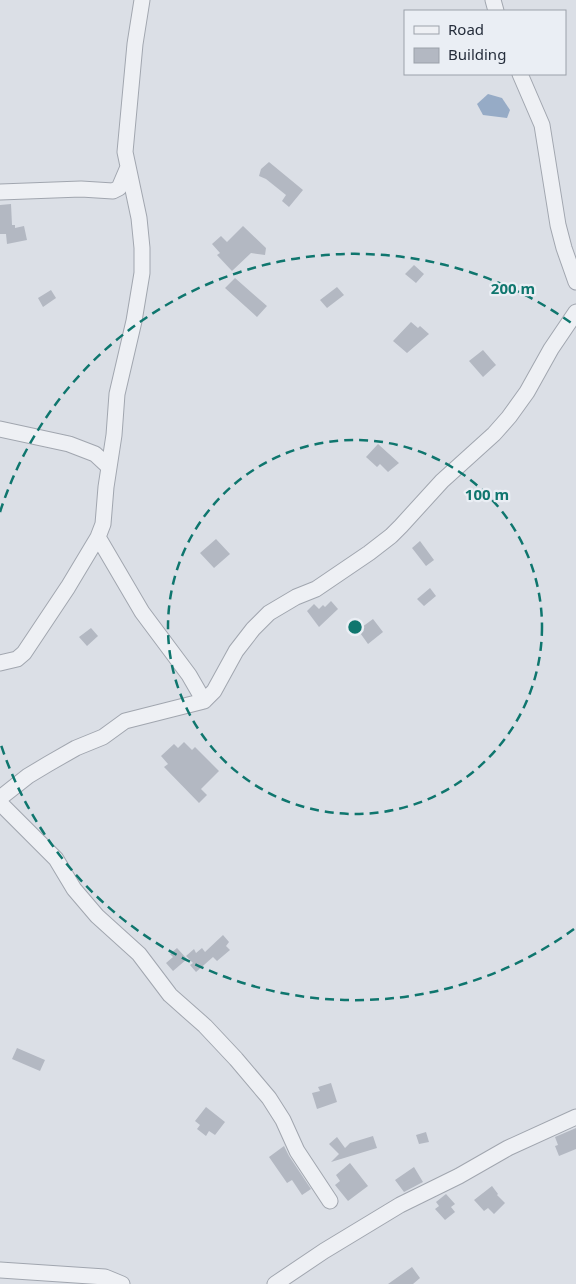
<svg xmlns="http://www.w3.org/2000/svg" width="576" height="1284" font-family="'Noto Sans',sans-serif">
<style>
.water{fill:#96abc6}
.building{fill:#b3b8c2}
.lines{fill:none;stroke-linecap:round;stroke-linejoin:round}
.minor-casing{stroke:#a1a6af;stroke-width:17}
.minor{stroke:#eef0f4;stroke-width:15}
.ring{fill:none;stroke:#0f766e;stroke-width:2.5;stroke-dasharray:9 6}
.centre{fill:#0f766e;stroke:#eaeef4;stroke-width:2.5}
.ring-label{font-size:15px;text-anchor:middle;font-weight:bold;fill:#0f766e;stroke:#eaeef4;stroke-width:4.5;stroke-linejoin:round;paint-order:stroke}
</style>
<rect width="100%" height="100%" fill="#dbdfe6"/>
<path class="water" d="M 488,94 L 502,98 L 510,110 L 507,118 L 483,115 L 477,104 Z"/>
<path class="building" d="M 269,162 L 303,190 L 289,207 L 282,201 L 286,195 L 266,179 L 259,176 L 261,169 Z
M 11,204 L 12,225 L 15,225 L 15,228 L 24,226 L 27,240 L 7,244 L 6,234 L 0,234 L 0,205 Z
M 243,226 L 266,248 L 265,255 L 251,253 L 232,271 L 217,255 L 220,253 L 212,244 L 221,236 L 227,242 Z
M 414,265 L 424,274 L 416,283 L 405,274 Z
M 235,278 L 267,306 L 257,317 L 225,288 Z
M 337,287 L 344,295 L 327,308 L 320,300 Z
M 51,290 L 56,298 L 43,307 L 38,298 Z
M 411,322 L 418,328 L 420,326 L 429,334 L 407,353 L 393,341 Z
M 483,350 L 496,365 L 483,377 L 469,361 Z
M 378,444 L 399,463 L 388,472 L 380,464 L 377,467 L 366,457 Z
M 216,539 L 230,554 L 214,568 L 200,553 Z
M 420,541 L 434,560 L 426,566 L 412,548 Z
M 430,588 L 436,596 L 424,606 L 417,599 Z
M 331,601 L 338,609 L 319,627 L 307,611 L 314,604 L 319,609 L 323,605 L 325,607 Z
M 373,619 L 383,632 L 368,644 L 358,630 Z
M 91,628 L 98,636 L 87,646 L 79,637 Z
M 184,742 L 192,750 L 195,747 L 219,771 L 201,789 L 207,795 L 199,803 L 164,767 L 168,764 L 161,756 L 174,744 L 178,748 Z
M 223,935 L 229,942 L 226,946 L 230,950 L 217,961 L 213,957 L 196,972 L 190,965 L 193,963 L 186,956 L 194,949 L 196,953 L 202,948 L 205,952 Z
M 177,948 L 187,959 L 173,971 L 166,963 L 173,957 L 170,954 Z
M 17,1048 L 45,1060 L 40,1071 L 12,1059 Z
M 331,1083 L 337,1102 L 317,1109 L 312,1093 L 320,1091 L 318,1087 Z
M 206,1107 L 225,1122 L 215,1135 L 209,1131 L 206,1136 L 197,1129 L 200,1125 L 195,1121 Z
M 576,1128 L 576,1149 L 559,1156 L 555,1146 L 558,1145 L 555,1137 Z
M 426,1132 L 429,1142 L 419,1144 L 416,1135 Z
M 373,1136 L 377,1148 L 331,1162 L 339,1154 L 329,1144 L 337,1137 L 345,1148 L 350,1143 Z
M 284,1146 L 289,1156 L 311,1189 L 302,1195 L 292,1180 L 287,1183 L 269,1157 Z
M 350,1163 L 368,1186 L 348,1201 L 335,1185 L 340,1181 L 336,1175 Z
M 414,1167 L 423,1182 L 404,1192 L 395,1180 Z
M 492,1186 L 498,1194 L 497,1195 L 505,1203 L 494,1214 L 488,1208 L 484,1211 L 474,1200 Z
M 446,1194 L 455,1204 L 451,1207 L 455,1212 L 445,1220 L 435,1209 L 439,1206 L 436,1202 Z
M 412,1267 L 420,1278 L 413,1284 L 388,1284 Z"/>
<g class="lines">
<g class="minor-casing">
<path id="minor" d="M 493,0 L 496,11
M 520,74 L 542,125 L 558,225 L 564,248 L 576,282
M 0,192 L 81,189 L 113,191 L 119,188 L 128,167
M 0,429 L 69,444 L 95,454 L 109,467
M 98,537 L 142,612 L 189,675 L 204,701
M 0,663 L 17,659 L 24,653 L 68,587 L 98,537 L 103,524 L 106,487 L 114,435 L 117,394 L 134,321 L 142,273 L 142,248 L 139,218 L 125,152 L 135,44 L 142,0
M 0,798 L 28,776 L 48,764 L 76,748 L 103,737 L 125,721 L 204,701 L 214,691 L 236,651 L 253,629 L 269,613 L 296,597 L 316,589 L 369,553 L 391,536 L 401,526 L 442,481 L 494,434 L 509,417 L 527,392 L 551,349 L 576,312
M 0,803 L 56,859 L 74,889 L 97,916 L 139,954 L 170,995 L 205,1026 L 236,1059 L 269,1098 L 283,1120 L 297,1151 L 330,1201
M 0,1270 L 105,1277 L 122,1284
M 275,1284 L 324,1251 L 400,1205 L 459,1176 L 508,1148 L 576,1117"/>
</g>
<use href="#minor" class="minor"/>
</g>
<g class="ring">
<circle cx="355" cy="627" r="187"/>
<path d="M574 929A373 373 0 0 1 0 742M0 512A373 373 0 0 1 574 325"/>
</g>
<circle cx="355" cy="627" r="8" class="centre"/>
<g class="ring-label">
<text x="513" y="294">200 m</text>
<text x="487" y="500">100 m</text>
</g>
<rect x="404" y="10" width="162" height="65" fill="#eaeef4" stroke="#9ba1aa"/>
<rect x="414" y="26" width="25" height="8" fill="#eef0f4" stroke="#9ba1aa"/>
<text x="448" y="35" font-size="15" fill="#252d3b">Road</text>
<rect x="414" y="48" width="25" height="15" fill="#b3b8c2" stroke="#9ba1aa"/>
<text x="448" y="60" font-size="15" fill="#252d3b">Building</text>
</svg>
